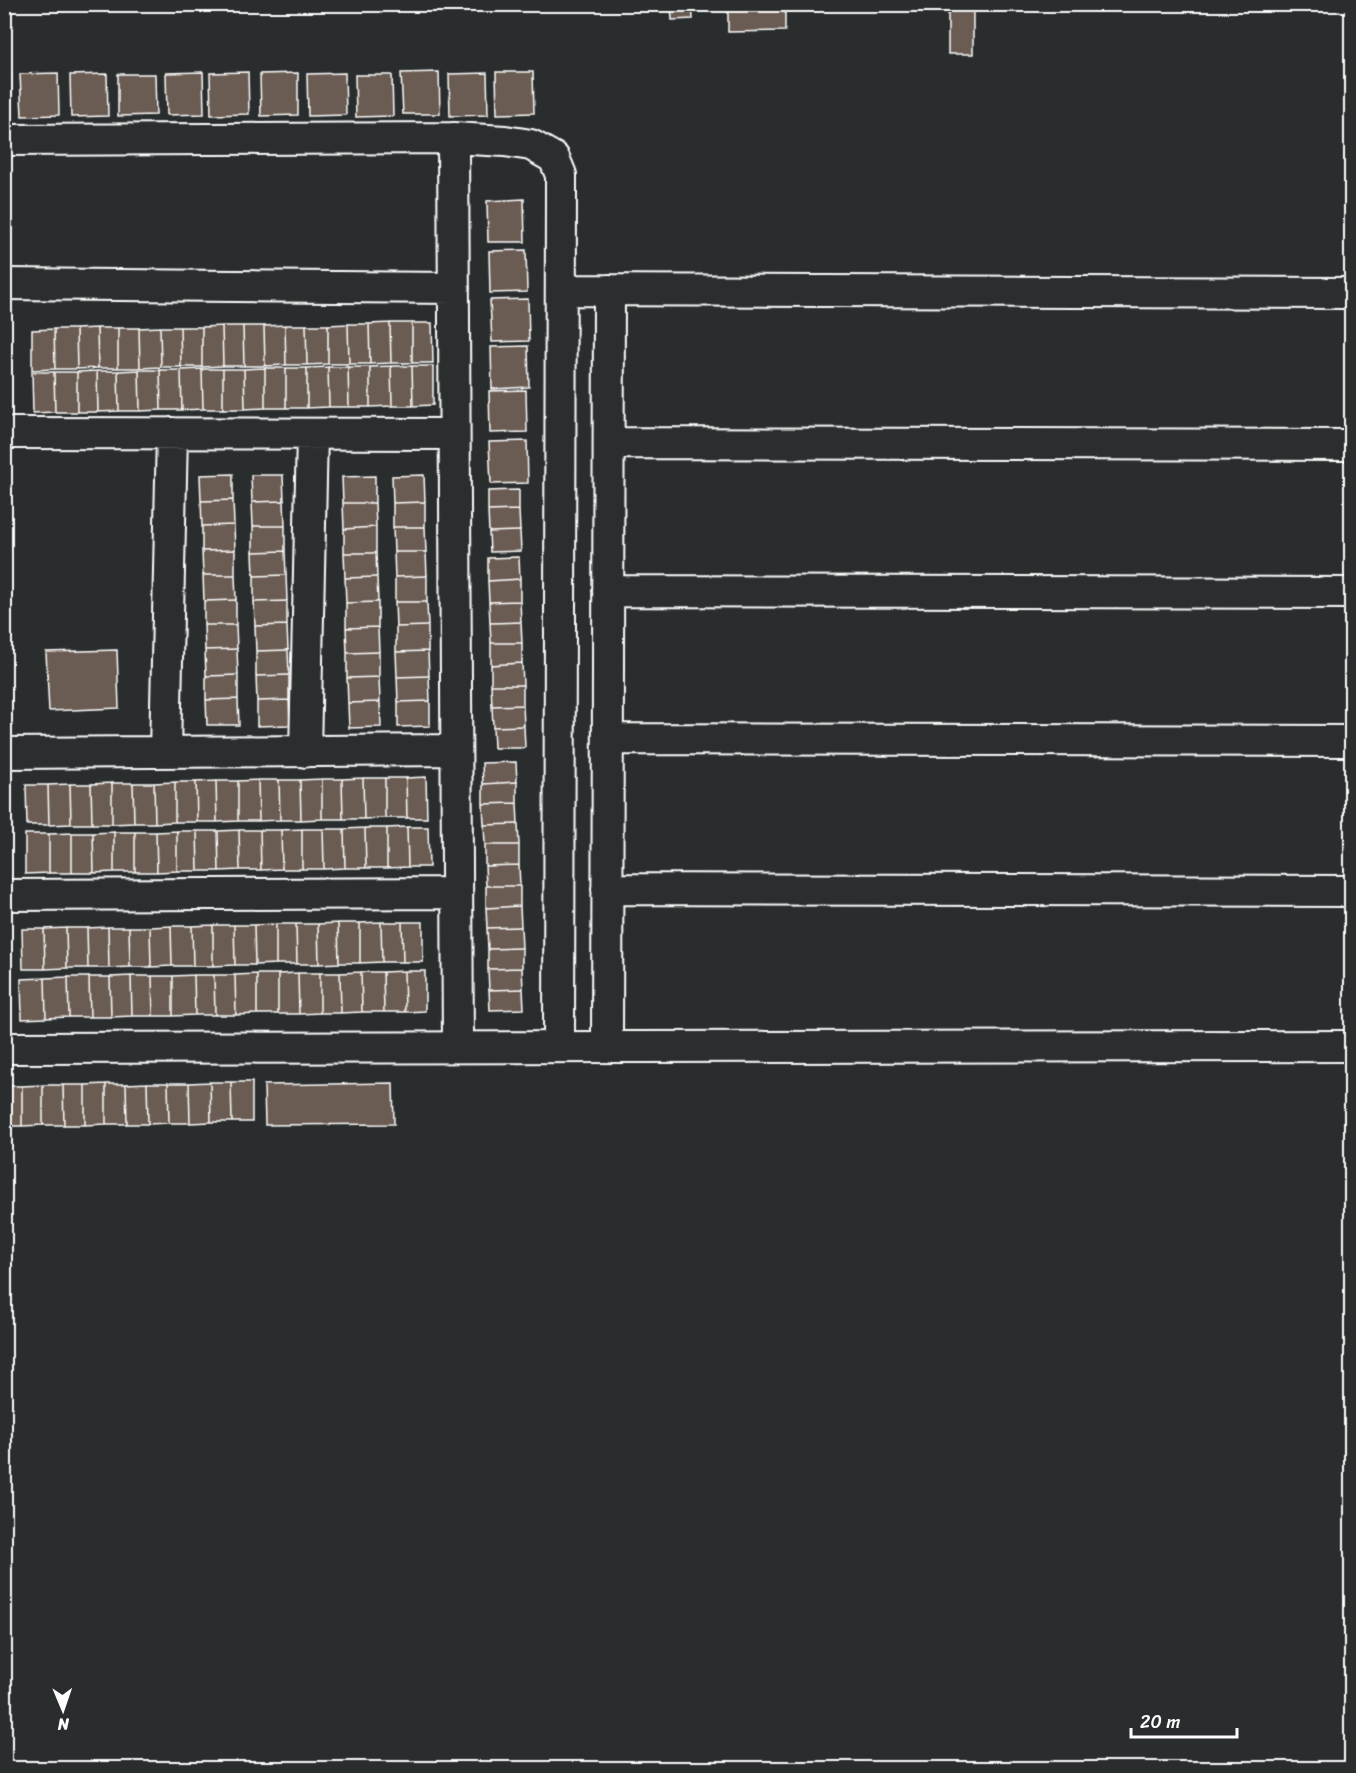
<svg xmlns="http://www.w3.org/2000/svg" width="1356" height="1773" font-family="Sriracha,sans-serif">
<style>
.building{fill:#6b5c52;stroke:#fff;stroke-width:1.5}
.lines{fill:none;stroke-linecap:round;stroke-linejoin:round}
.street-casing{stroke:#fff;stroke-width:34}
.street{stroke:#2a2d2e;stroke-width:30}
</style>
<rect width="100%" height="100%" fill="#2a2d2e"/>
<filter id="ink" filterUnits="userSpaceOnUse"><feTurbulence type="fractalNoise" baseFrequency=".0167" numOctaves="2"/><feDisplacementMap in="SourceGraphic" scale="12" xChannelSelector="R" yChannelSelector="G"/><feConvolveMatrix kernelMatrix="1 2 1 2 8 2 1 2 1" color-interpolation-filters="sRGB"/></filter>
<g filter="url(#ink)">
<path class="building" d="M 671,4 L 692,4 L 693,19 L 672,20 Z
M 728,4 L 785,4 L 785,31 L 728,32 Z
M 948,4 L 973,4 L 973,54 L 948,54 Z
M 203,72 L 204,114 L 167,115 L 166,73 Z
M 248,72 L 249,114 L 211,115 L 210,73 Z
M 439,72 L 440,114 L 403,114 L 401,73 Z
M 496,72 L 533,72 L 534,113 L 497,114 Z
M 4,73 L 11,73 L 12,114 L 4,115 Z
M 58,73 L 59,115 L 22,116 L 20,74 Z
M 298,73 L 298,115 L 261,116 L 260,74 Z
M 345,73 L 346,115 L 308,116 L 307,74 Z
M 487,73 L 488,115 L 450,116 L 449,74 Z
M 107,74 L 108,116 L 71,117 L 70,75 Z
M 118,74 L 155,74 L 156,115 L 118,116 Z
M 355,75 L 392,75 L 393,116 L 356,117 Z
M 524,199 L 525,242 L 488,242 L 487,201 Z
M 526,250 L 527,292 L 490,293 L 489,251 Z
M 528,299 L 529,341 L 492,342 L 490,300 Z
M 390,323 L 391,363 L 370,364 L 369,324 Z
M 390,323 L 412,323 L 412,363 L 391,363 Z
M 412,323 L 432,323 L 433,363 L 412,363 Z
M 348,324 L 349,364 L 328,364 L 328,325 Z
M 348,324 L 369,324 L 370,364 L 349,364 Z
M 285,325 L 306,325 L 307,365 L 286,365 Z
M 285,325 L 286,365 L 265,366 L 264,326 Z
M 306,325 L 328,325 L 328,364 L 307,365 Z
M 222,326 L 223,366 L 202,367 L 202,327 Z
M 222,326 L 243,326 L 244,366 L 223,366 Z
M 243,326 L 264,326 L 265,366 L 244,366 Z
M 160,327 L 161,367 L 140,368 L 139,328 Z
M 160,327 L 180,327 L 181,367 L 161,367 Z
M 180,327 L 202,327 L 202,367 L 181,367 Z
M 97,328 L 118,328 L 118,368 L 98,368 Z
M 97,328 L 98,368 L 77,369 L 76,329 Z
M 118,328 L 139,328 L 140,368 L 118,368 Z
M 54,329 L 76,329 L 77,369 L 55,369 Z
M 54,329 L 55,369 L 32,370 L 32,330 Z
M 528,346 L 529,387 L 492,389 L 491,347 Z
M 391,366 L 392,406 L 370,407 L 370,367 Z
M 391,366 L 412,366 L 413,406 L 392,406 Z
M 412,366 L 433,366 L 433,405 L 413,406 Z
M 328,367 L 348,367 L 349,407 L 329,407 Z
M 328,367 L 329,407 L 307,408 L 307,368 Z
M 348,367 L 370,367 L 370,407 L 349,407 Z
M 265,368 L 286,368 L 286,408 L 265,408 Z
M 265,368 L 265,408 L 245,409 L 244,369 Z
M 286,368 L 307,368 L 307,408 L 286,408 Z
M 202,369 L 223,369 L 223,409 L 203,409 Z
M 202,369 L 203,409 L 182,410 L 181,370 Z
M 223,369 L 244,369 L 245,409 L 223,409 Z
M 139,370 L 140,411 L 119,411 L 118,371 Z
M 139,370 L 160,370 L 161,410 L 140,411 Z
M 160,370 L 181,370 L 182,410 L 161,410 Z
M 97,371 L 98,412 L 77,412 L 77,372 Z
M 97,371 L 118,371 L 119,411 L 98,412 Z
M 32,372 L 54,372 L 55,412 L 33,413 Z
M 54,372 L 77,372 L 77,412 L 55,412 Z
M 526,390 L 527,432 L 490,433 L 489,391 Z
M 527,441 L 528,483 L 491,484 L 489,442 Z
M 233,474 L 233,500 L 201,501 L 200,475 Z
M 251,475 L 283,475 L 284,501 L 252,502 Z
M 424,475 L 425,502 L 393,503 L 392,476 Z
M 375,476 L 375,503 L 343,503 L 342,477 Z
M 519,490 L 519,510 L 488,511 L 488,491 Z
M 233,500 L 234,525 L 202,526 L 201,501 Z
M 284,501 L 285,526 L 253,526 L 252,502 Z
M 425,502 L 425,527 L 393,527 L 393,503 Z
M 343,503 L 375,503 L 376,527 L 344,529 Z
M 519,510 L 520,531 L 489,532 L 488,511 Z
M 234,525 L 235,550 L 202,551 L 202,526 Z
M 253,526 L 285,526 L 285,551 L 253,552 Z
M 376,527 L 376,553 L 344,553 L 344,529 Z
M 393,527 L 425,527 L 426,552 L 394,552 Z
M 520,531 L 521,551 L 490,552 L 489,532 Z
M 235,550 L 235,575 L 203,575 L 202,551 Z
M 285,551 L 286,575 L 254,576 L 253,552 Z
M 394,552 L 426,552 L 427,576 L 395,577 Z
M 344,553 L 376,553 L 377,577 L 345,578 Z
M 519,557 L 520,579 L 488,581 L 488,558 Z
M 203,575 L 235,575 L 236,600 L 204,601 Z
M 286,575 L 287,601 L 254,602 L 254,576 Z
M 427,576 L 427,602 L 395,602 L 395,577 Z
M 377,577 L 378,602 L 346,603 L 345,578 Z
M 520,579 L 520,601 L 489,602 L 488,581 Z
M 236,600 L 236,625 L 204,625 L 204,601 Z
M 287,601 L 287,625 L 255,626 L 254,602 Z
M 520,601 L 521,622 L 490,623 L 489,602 Z
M 378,602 L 378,627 L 346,628 L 346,603 Z
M 395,602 L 427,602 L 428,626 L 396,627 Z
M 521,622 L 522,643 L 491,643 L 490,623 Z
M 204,625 L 236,625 L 237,649 L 205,650 Z
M 287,625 L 288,650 L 256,651 L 255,626 Z
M 428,626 L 428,651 L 396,652 L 396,627 Z
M 378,627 L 379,652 L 347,653 L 346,628 Z
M 491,643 L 522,643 L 522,663 L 491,665 Z
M 237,649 L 238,675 L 206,676 L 205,650 Z
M 117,650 L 119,708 L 49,711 L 46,652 Z
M 288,650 L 289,675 L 256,676 L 256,651 Z
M 428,651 L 429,676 L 397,677 L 396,652 Z
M 379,652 L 379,677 L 347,678 L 347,653 Z
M 522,663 L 523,685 L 491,685 L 491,665 Z
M 238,675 L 238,699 L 206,700 L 206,676 Z
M 289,675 L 289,700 L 257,701 L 256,676 Z
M 429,676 L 430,701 L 398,702 L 397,677 Z
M 379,677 L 380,702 L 348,703 L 347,678 Z
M 491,685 L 523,685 L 523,705 L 492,706 Z
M 238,699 L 239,725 L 207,725 L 206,700 Z
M 289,700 L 290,725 L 257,726 L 257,701 Z
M 430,701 L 430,726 L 398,727 L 398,702 Z
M 380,702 L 381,727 L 349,728 L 348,703 Z
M 523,705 L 524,726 L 493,727 L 492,706 Z
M 524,726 L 525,748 L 494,748 L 493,727 Z
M 516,762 L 517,782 L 483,784 L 482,763 Z
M 426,777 L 427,818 L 407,818 L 406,778 Z
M 363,778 L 364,819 L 343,819 L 342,779 Z
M 363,778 L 385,778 L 385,818 L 364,819 Z
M 385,778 L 406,778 L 407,818 L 385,818 Z
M 322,779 L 322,819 L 301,820 L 300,780 Z
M 322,779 L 342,779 L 343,819 L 322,819 Z
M 258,780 L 279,780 L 280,820 L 259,821 Z
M 258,780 L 259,821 L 238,821 L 238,781 Z
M 279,780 L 300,780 L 301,820 L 280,820 Z
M 216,781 L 238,781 L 238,821 L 217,822 Z
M 216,781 L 217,822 L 197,822 L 196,782 Z
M 175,782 L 175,822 L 155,823 L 154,783 Z
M 175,782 L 196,782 L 197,822 L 175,822 Z
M 517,782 L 517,803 L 483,804 L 483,784 Z
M 112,783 L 133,783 L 134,823 L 112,824 Z
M 112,783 L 112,824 L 92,824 L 91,784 Z
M 133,783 L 154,783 L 155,823 L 134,823 Z
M 70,784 L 91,784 L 92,824 L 71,824 Z
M 70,784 L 71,824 L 49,825 L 48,785 Z
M 26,785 L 48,785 L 49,825 L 27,825 Z
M 517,803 L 518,824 L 484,825 L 483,804 Z
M 518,824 L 519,845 L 485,845 L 484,825 Z
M 407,827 L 428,827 L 429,867 L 408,867 Z
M 407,827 L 408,867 L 387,868 L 387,828 Z
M 365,828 L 366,868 L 345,868 L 344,829 Z
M 365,828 L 387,828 L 387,868 L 366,868 Z
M 302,829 L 302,869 L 282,869 L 281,830 Z
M 302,829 L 323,829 L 324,869 L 302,869 Z
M 323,829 L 344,829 L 345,868 L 324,869 Z
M 239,830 L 240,870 L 219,871 L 218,831 Z
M 239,830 L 260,830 L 261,870 L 240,870 Z
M 260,830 L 281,830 L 282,869 L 261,870 Z
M 177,831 L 197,831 L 198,871 L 177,871 Z
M 177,831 L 177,871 L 157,872 L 156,832 Z
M 197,831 L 218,831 L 219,871 L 198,871 Z
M 114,832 L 135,832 L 135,872 L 114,872 Z
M 114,832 L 114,872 L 94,873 L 93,833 Z
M 135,832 L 156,832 L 157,872 L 135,872 Z
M 72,833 L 93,833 L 94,873 L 72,873 Z
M 72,833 L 72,873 L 49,873 L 49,834 Z
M 25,834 L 49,834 L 49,873 L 25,874 Z
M 485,845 L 519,845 L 519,865 L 485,866 Z
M 519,865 L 520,886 L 486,886 L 485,866 Z
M 486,886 L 520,886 L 520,906 L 486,908 Z
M 520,906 L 521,927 L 487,928 L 486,908 Z
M 381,922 L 402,922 L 403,962 L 382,962 Z
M 381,922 L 382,962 L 360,963 L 360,923 Z
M 402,922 L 423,922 L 423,962 L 403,962 Z
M 338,923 L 339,963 L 319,964 L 318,924 Z
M 338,923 L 360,923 L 360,963 L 339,963 Z
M 276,924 L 296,924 L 297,964 L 276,964 Z
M 276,924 L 276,964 L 255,965 L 254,925 Z
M 296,924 L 318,924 L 319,964 L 297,964 Z
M 213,925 L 213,966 L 193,966 L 192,926 Z
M 213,925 L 234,925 L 235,965 L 213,966 Z
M 234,925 L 254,925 L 255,965 L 235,965 Z
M 171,926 L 192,926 L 193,966 L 172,966 Z
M 171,926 L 172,966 L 151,967 L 150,927 Z
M 108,927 L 129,927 L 130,967 L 109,968 Z
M 108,927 L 109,968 L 88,968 L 87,928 Z
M 129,927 L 150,927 L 151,967 L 130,967 Z
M 521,927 L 522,948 L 488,949 L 487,928 Z
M 66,928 L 87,928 L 88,968 L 67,968 Z
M 66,928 L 67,968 L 45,969 L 44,929 Z
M 22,929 L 44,929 L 45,969 L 23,969 Z
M 522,948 L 522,968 L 488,969 L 488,949 Z
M 522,968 L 523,989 L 489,990 L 488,969 Z
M 404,971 L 425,971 L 425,1011 L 405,1012 Z
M 404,971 L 405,1012 L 384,1012 L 383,972 Z
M 361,972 L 383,972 L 384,1012 L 362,1012 Z
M 361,972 L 362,1012 L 341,1013 L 340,973 Z
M 298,973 L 299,1014 L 278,1014 L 278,974 Z
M 298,973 L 320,973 L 320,1013 L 299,1014 Z
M 320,973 L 340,973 L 341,1013 L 320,1013 Z
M 257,974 L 257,1014 L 236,1015 L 235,975 Z
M 257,974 L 278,974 L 278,1014 L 257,1014 Z
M 194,975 L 214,975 L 215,1015 L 195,1015 Z
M 194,975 L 195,1015 L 173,1016 L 173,976 Z
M 214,975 L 235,975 L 236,1015 L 215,1015 Z
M 131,976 L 132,1016 L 111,1017 L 110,977 Z
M 131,976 L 152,976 L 153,1016 L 132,1016 Z
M 152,976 L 173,976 L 173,1016 L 153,1016 Z
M 68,977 L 69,1017 L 46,1018 L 45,978 Z
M 68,977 L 89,977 L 90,1017 L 69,1017 Z
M 89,977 L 110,977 L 111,1017 L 90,1017 Z
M 45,978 L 46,1018 L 22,1019 L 21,979 Z
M 523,989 L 524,1009 L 490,1010 L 489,990 Z
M 210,1082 L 211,1122 L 190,1123 L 189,1083 Z
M 210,1082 L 231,1082 L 232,1122 L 211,1122 Z
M 231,1082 L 252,1082 L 252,1122 L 232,1122 Z
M 147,1083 L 148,1124 L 127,1124 L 126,1084 Z
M 147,1083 L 168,1083 L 169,1123 L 148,1124 Z
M 168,1083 L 189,1083 L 190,1123 L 169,1123 Z
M 393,1083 L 394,1124 L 265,1125 L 264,1085 Z
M 106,1084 L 126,1084 L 127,1124 L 106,1124 Z
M 106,1084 L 106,1124 L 85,1125 L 85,1085 Z
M 43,1085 L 63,1085 L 64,1125 L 43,1125 Z
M 43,1085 L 43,1125 L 22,1126 L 22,1086 Z
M 63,1085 L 85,1085 L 85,1125 L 64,1125 Z
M 4,1086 L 22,1086 L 22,1126 L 4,1126 Z"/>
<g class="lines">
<g class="street-casing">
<path id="street" d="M 453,138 L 458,1047
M 4,140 L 453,138 L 505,141 L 531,145 L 554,158 L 561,175 L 561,192 L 559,1047
M 4,284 L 454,288
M 561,290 L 1352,293
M 4,433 L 454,434
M 609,443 L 1352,445
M 608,591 L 1352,593
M 608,739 L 1352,741
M 165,752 L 172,433
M 305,752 L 312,434
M 4,753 L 456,750
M 607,889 L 1352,891
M 4,895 L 457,893
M 607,1047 L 609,290
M 4,1048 L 1352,1046"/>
</g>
<use href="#street" class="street"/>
</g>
</g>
<rect width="1356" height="1773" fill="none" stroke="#2a2d2e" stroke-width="24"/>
<rect x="12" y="12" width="1332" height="1749" fill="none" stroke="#fff" stroke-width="2" filter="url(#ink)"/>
<g transform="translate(63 1710) rotate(178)" stroke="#2a2d2e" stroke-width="4.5" paint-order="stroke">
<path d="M0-4.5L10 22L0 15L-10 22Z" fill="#ffffff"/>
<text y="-9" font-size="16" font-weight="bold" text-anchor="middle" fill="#ffffff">N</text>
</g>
<path d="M1131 1728v9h106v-9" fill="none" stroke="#ffffff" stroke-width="3"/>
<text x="1140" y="1728" font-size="18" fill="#ffffff" stroke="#2a2d2e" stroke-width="4.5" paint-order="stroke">20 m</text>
</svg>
